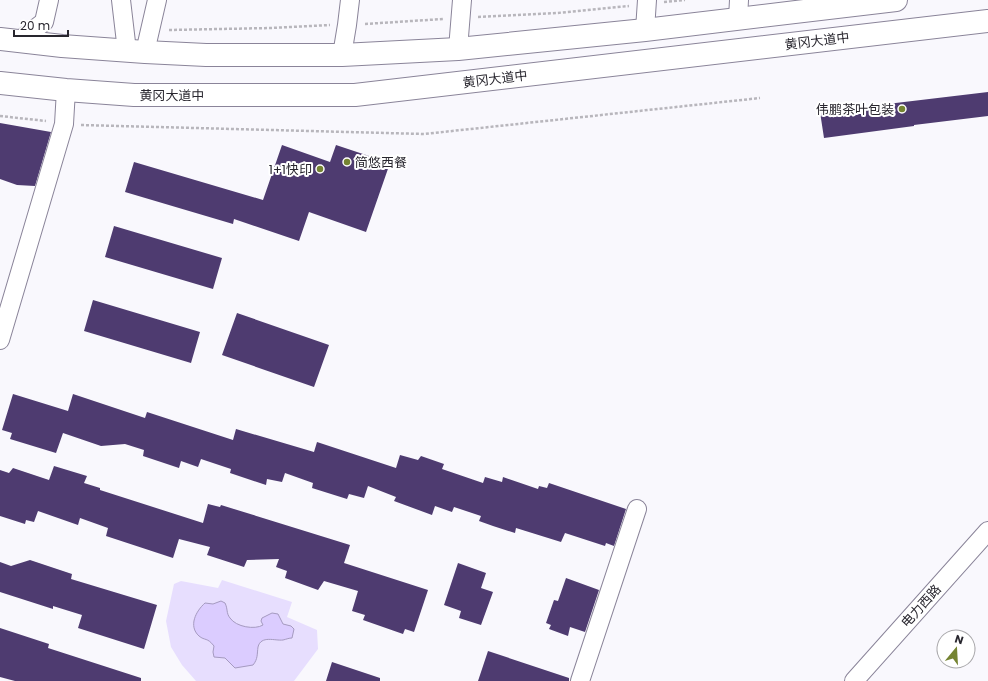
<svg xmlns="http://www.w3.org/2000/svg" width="988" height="681" font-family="Poppins,'Noto Sans SC',sans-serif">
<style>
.green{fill:#e7defe}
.water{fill:#dbccff;stroke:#a59ac0}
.building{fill:#4e3b70}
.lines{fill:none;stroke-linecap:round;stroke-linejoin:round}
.minor-casing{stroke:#8a8499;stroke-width:20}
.major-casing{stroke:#8a8499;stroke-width:24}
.path{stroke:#b8b6bc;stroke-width:2.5;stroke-dasharray:3 2;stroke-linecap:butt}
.minor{stroke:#fff;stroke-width:18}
.major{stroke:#fff;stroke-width:22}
.poi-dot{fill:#758432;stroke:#fff;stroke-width:1.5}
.labels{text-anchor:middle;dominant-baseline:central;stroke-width:4;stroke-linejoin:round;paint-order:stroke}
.street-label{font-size:13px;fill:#28262e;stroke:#fff}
.poi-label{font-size:13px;fill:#28262e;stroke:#fff;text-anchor:end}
</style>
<rect width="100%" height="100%" fill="#f9f8fd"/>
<path class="green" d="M 222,580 L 292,602 L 287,617 L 317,630 L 318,649 L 294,681 L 196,681 L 182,665 L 171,647 L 166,621 L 174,584 L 181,581 L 218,588 Z"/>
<path class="water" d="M 221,601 L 225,603 C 228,609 226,613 230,618 C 236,627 255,630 263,625 L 261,621 L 262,618 L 272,613 L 278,614 L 283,624 L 291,626 L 294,629 L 292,638 C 289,638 287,639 283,640 C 275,641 261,635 258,647 C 257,654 258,659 253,665 L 235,668 L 225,658 L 214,657 L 213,652 L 214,646 C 207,637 205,641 199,636 C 188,626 196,611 205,603 L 213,604 Z"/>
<path class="building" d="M 988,92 L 988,116 L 914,125 L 914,126 L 824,138 L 820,112 Z
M 0,123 L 51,132 L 35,186 L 17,185 L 0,179 Z
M 282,145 L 330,162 L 336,145 L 390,163 L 366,232 L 309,212 L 299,241 L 234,219 L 233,224 L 125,192 L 134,162 L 263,200 Z
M 114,226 L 222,258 L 213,289 L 105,257 Z
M 93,300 L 200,332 L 191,363 L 84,331 Z
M 237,313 L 329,345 L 314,387 L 222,355 Z
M 13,394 L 68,411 L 73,394 L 145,418 L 147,412 L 233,440 L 236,429 L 314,452 L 317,442 L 396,468 L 400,455 L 418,460 L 421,456 L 444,464 L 442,469 L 483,483 L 485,477 L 502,482 L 503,477 L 538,489 L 539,486 L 547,488 L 549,483 L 626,509 L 614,546 L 606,543 L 605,546 L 565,533 L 561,542 L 516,528 L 515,533 L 493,526 L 479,521 L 481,516 L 454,507 L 452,512 L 435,506 L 432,515 L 394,501 L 396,497 L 368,486 L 364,498 L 349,494 L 347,499 L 312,488 L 313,483 L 285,473 L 282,482 L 267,479 L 266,485 L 230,473 L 231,469 L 201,459 L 198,467 L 181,461 L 179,468 L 143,456 L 144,450 L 125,444 L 101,446 L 63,433 L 56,453 L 10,439 L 12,433 L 2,430 Z
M 54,466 L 87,476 L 84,483 L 100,488 L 100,490 L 203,523 L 208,504 L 220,507 L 221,505 L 350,545 L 344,563 L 428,590 L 414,632 L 405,629 L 403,634 L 363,620 L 365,615 L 352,611 L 358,591 L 324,581 L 318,590 L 285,578 L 287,571 L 276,567 L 279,559 L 247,560 L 244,567 L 207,555 L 210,547 L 179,539 L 173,558 L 106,536 L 108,528 L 80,518 L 78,525 L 38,511 L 34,522 L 26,520 L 25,524 L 0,516 L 0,470 L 9,473 L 13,468 L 49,480 Z
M 30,560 L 72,574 L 71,579 L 157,605 L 144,649 L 78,628 L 82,615 L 53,606 L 53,609 L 0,592 L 0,562 L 11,566 Z
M 458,563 L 486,573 L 481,588 L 493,592 L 481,625 L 459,618 L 461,611 L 444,605 Z
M 566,578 L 599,590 L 585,632 L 570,627 L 568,636 L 549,629 L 551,625 L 546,623 L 554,600 L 558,601 Z
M 0,628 L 49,644 L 48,648 L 141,678 L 141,681 L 15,681 L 0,677 Z
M 488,651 L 569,678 L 569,681 L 478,681 Z
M 332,662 L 380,678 L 380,681 L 326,681 Z"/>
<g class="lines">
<g class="minor-casing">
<path id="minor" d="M 121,0 L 127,51
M 738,19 L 739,0
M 645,30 L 647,0
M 19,41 L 44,22 L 49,0
M 458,49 L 462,0
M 145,52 L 157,0
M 342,55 L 347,25 L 350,0
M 0,340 L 64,124 L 66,90
M 580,681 L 637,509
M 854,681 L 988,531"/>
</g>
<g class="major-casing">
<path id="major" d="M 0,39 L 62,46 L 145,52 L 206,55 L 342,55 L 458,49 L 645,30 L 896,0
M 0,83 L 66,90 L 134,95 L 355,95 L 988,21"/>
</g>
<path class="path" d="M 664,2 L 685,0
M 478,17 L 557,13 L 629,6
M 365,24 L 443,19
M 169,30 L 271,28 L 330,25
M 0,116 L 46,121
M 81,125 L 424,134 L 760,98"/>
<use href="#minor" class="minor"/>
<use href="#major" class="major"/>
</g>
<g class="poi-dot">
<circle cx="902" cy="109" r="4"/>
<circle cx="347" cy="162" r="4"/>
<circle cx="320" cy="169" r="4"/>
</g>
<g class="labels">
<g class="street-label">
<text transform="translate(817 41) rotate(-7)">黄冈大道中</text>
<text transform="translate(495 79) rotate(-7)">黄冈大道中</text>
<text x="172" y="95">黄冈大道中</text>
<text transform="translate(921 606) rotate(-48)">电力西路</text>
</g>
<g class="poi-label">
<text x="894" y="109">伟鹏茶叶包装</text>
<text x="355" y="162" text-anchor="start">简悠西餐</text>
<text x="312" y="169">1+1快印</text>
</g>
</g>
<g transform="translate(956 649) rotate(18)"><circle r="19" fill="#ffffff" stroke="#a9a8ab"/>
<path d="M0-3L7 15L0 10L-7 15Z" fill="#758432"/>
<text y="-6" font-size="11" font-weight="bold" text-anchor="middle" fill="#28262e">N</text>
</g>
<path d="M14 30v6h54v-6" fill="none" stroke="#28262e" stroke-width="2"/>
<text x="20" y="30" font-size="12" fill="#28262e" stroke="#ffffff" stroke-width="3" paint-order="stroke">20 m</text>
</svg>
